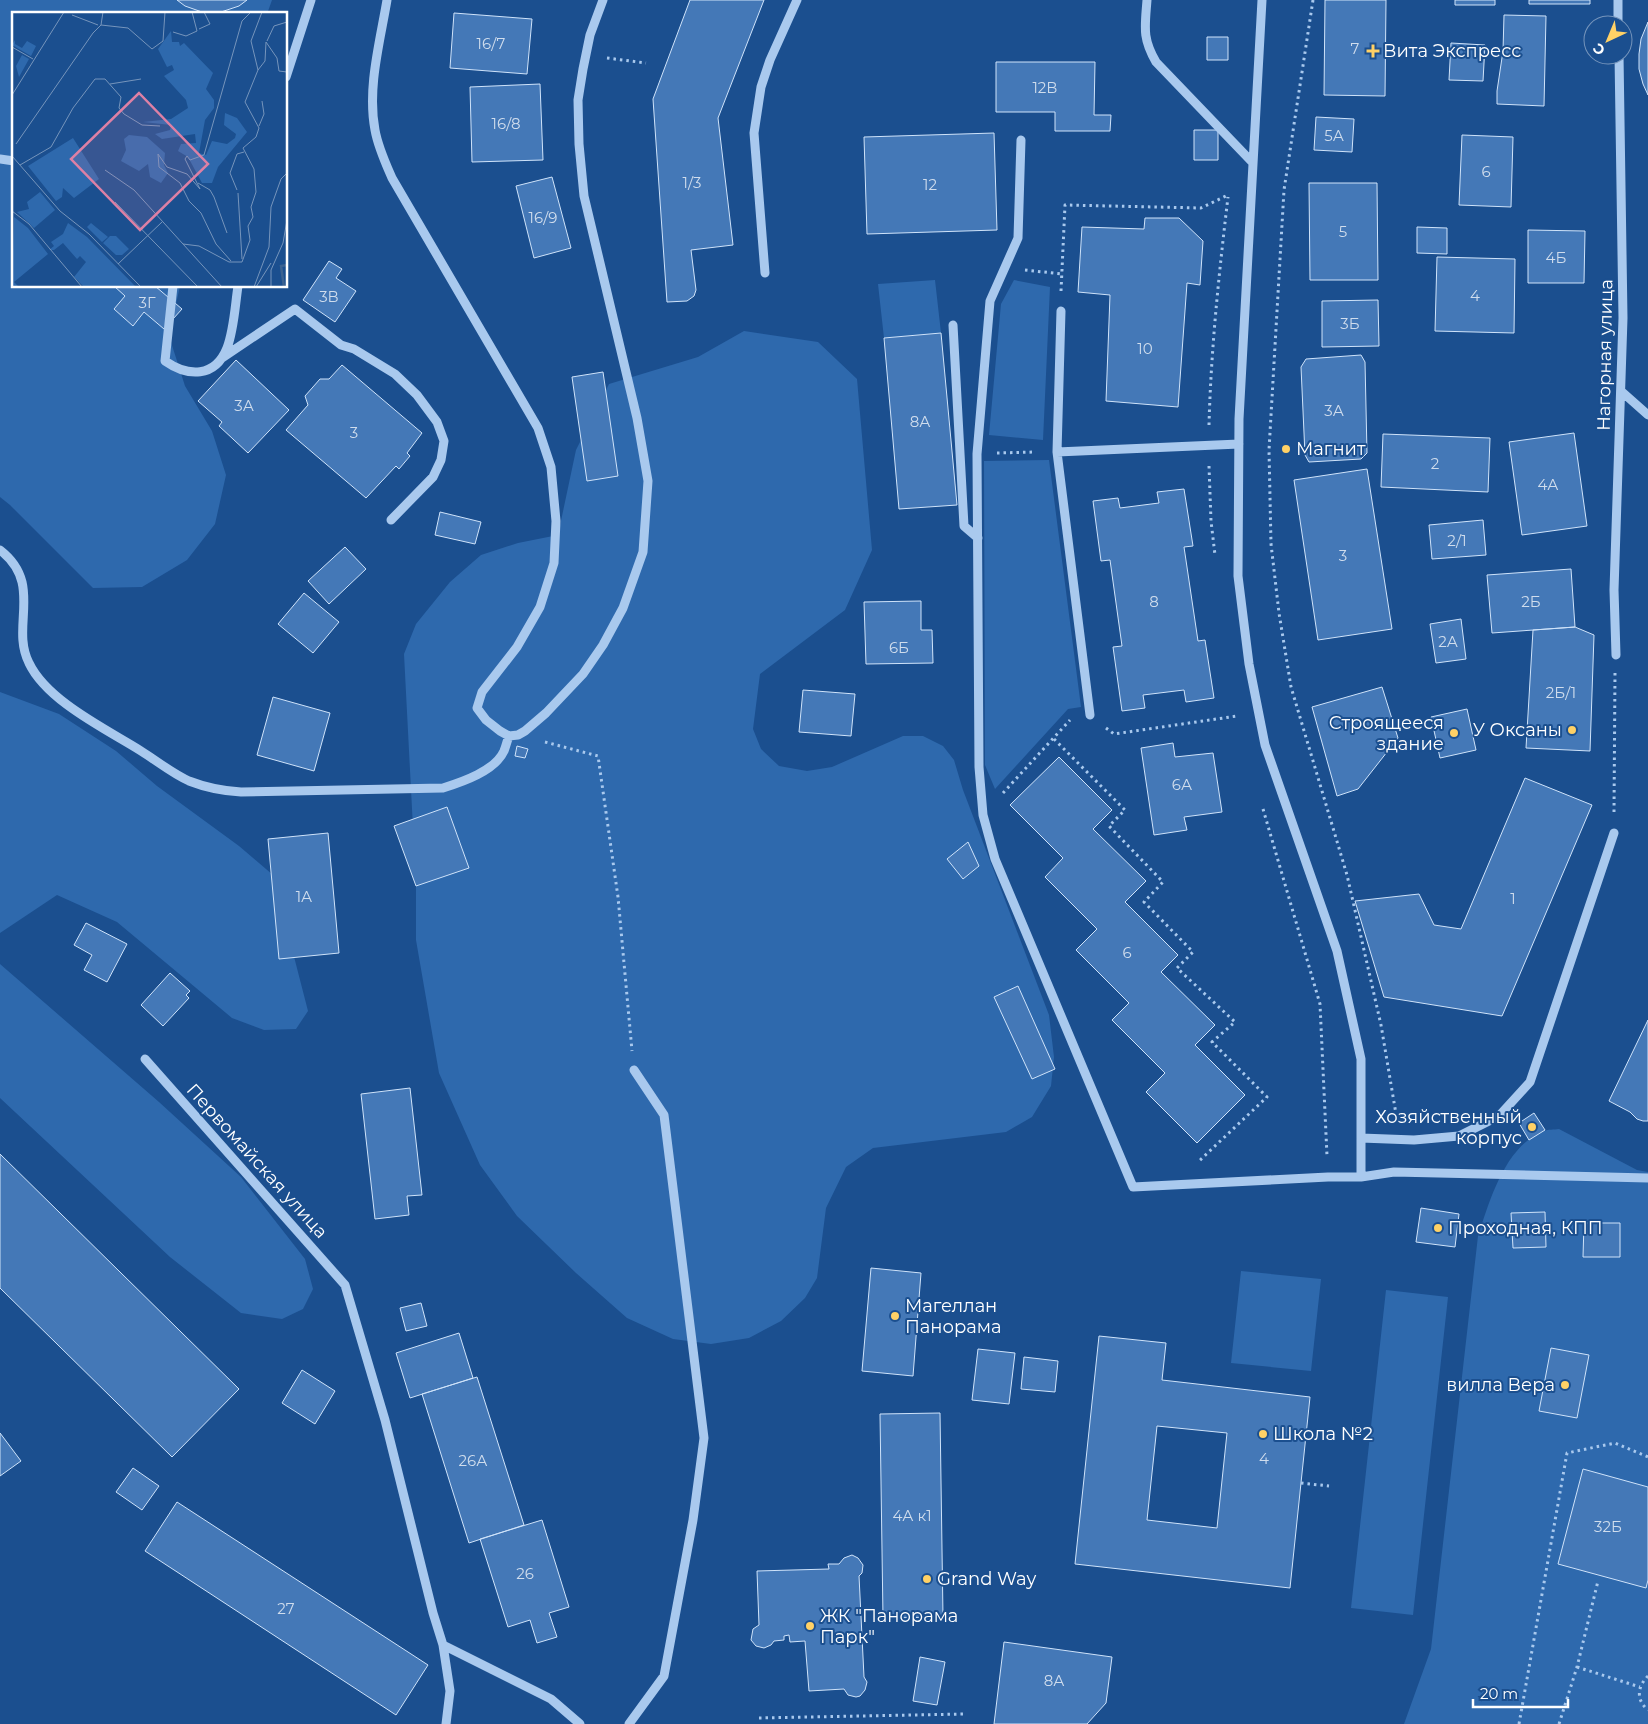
<svg xmlns="http://www.w3.org/2000/svg" width="1648" height="1724" font-family="Montserrat,sans-serif">
<style>
.green{fill:#2e69ad}
.building{fill:#4478b7;stroke:#cfe3fa;fill-rule:evenodd}
.lines{fill:none;stroke-linecap:round;stroke-linejoin:round}
.path{stroke:#a9c9ee;stroke-width:3;stroke-dasharray:2.5 4;stroke-linecap:butt}
.minor{stroke:#a9c9ee;stroke-width:9}
.poi-dot{fill:#ffd166;stroke:#1b4f8f;stroke-width:2}
.labels{text-anchor:middle;dominant-baseline:central;stroke-width:4;stroke-linejoin:round;paint-order:stroke}
.number-label{font-size:15px;fill:#d0dded}
.poi-label{font-size:18px;fill:#fff;stroke:#1b4f8f;text-anchor:start}
.street-label{font-size:18px;fill:#fff;stroke:#1b4f8f}
.inset-river{fill:none;stroke:#3c6290;stroke-width:2.5}
.inset-road{fill:none;stroke:#7695bc;stroke-width:1}
.view{fill:#dd80a5;fill-opacity:0.15;stroke:#dd80a5;stroke-width:2.5}
.inset-edge{fill:none;stroke:#fff;stroke-width:2.5}
</style>
<rect width="100%" height="100%" fill="#1b4f8f"/>
<path class="green" d="M 0,0 L 272,0 L 267,14 L 14,14 L 14,286 L 180,286 L 169,336 L 185,386 L 212,431 L 226,475 L 215,524 L 187,560 L 142,587 L 93,588 L 10,505 L 0,497 Z
M 935,280 L 941,333 L 884,338 L 878,284 Z
M 1014,280 L 1050,287 L 1043,440 L 989,435 L 1001,304 Z
M 744,331 L 818,342 L 857,379 L 872,550 L 845,610 L 760,674 L 753,729 L 761,749 L 779,766 L 807,771 L 832,767 L 903,736 L 923,736 L 943,746 L 954,760 L 963,790 L 1049,1015 L 1054,1057 L 1051,1086 L 1032,1117 L 1006,1132 L 873,1148 L 846,1167 L 826,1208 L 817,1278 L 805,1298 L 781,1321 L 749,1338 L 711,1344 L 673,1339 L 627,1318 L 576,1273 L 517,1216 L 480,1165 L 439,1073 L 416,940 L 416,886 L 404,654 L 416,624 L 450,582 L 481,555 L 518,543 L 558,535 L 576,450 L 609,384 L 698,357 Z
M 1049,460 L 1081,707 L 1068,709 L 995,789 L 985,765 L 984,461 Z
M 0,692 L 59,714 L 116,751 L 157,786 L 239,846 L 273,875 L 308,1011 L 296,1029 L 264,1030 L 232,1018 L 117,922 L 57,895 L 0,933 Z
M 0,964 L 159,1102 L 241,1177 L 305,1259 L 313,1289 L 303,1309 L 282,1319 L 241,1313 L 170,1257 L 0,1098 Z
M 1559,1129 L 1637,1170 L 1648,1172 L 1648,1724 L 1404,1724 L 1431,1649 L 1478,1236 C 1490,1200 1505,1146 1544,1131 C 1548,1129 1554,1130 1559,1129 Z
M 1241,1271 L 1321,1279 L 1311,1371 L 1231,1363 Z
M 1386,1290 L 1448,1297 L 1413,1615 L 1351,1608 Z"/>
<path class="building" d="M 177,0 L 247,0 L 239,6 L 221,12 L 202,12 L 185,6 Z
M 690,0 L 764,0 L 718,118 L 733,245 L 691,250 L 696,290 L 694,296 L 687,301 L 667,302 L 653,99 Z
M 1325,0 L 1386,0 L 1385,96 L 1324,95 Z
M 1455,0 L 1495,0 L 1495,5 L 1455,5 Z
M 1529,0 L 1590,0 L 1590,4 L 1529,4 Z
M 454,13 L 532,19 L 527,74 L 450,68 Z
M 1504,15 L 1546,16 L 1544,106 L 1497,104 L 1497,91 L 1503,51 Z
M 1648,22 L 1648,95 L 1643,84 L 1639,69 L 1639,54 L 1641,39 Z
M 1207,37 L 1228,37 L 1228,60 L 1207,60 Z
M 1451,43 L 1485,45 L 1483,81 L 1449,80 Z
M 996,62 L 1095,62 L 1094,115 L 1111,115 L 1110,131 L 1055,131 L 1055,112 L 996,112 Z
M 540,84 L 543,160 L 472,162 L 470,87 Z
M 1316,117 L 1354,119 L 1352,152 L 1314,150 Z
M 1194,130 L 1218,130 L 1218,160 L 1194,160 Z
M 994,133 L 997,230 L 867,234 L 864,137 Z
M 1462,135 L 1513,137 L 1511,207 L 1459,205 Z
M 552,177 L 571,248 L 534,258 L 516,186 Z
M 1309,183 L 1377,183 L 1378,280 L 1310,280 Z
M 1145,218 L 1179,218 L 1203,241 L 1200,285 L 1187,283 L 1178,407 L 1106,401 L 1110,295 L 1078,292 L 1082,227 L 1144,229 Z
M 1417,227 L 1447,228 L 1447,254 L 1417,253 Z
M 1528,230 L 1585,231 L 1584,283 L 1528,283 Z
M 1437,257 L 1515,259 L 1514,333 L 1435,331 Z
M 329,261 L 342,269 L 336,278 L 356,291 L 335,322 L 303,300 Z
M 114,286 L 155,286 L 182,309 L 164,329 L 144,312 L 133,326 L 114,309 L 125,296 Z
M 1378,300 L 1379,346 L 1322,347 L 1322,301 Z
M 941,333 L 957,505 L 899,509 L 884,338 Z
M 1361,355 L 1365,362 L 1367,453 L 1361,459 L 1309,462 L 1305,455 L 1301,367 L 1306,359 Z
M 236,360 L 289,410 L 248,453 L 219,426 L 222,422 L 198,401 Z
M 342,365 L 422,433 L 407,453 L 410,456 L 399,469 L 396,466 L 366,498 L 286,430 L 308,405 L 305,396 L 320,379 L 329,379 Z
M 603,372 L 618,476 L 587,481 L 572,377 Z
M 1574,433 L 1587,526 L 1522,535 L 1509,442 Z
M 1383,434 L 1490,438 L 1488,492 L 1381,487 Z
M 1367,469 L 1392,629 L 1318,640 L 1294,480 Z
M 1184,489 L 1193,546 L 1184,547 L 1198,641 L 1205,640 L 1214,698 L 1186,702 L 1184,690 L 1143,695 L 1145,708 L 1122,711 L 1113,647 L 1122,646 L 1110,560 L 1101,561 L 1093,501 L 1118,498 L 1120,508 L 1159,503 L 1157,492 Z
M 440,512 L 481,522 L 475,544 L 435,535 Z
M 1483,520 L 1486,555 L 1432,559 L 1429,525 Z
M 345,547 L 366,569 L 329,604 L 308,581 Z
M 1571,569 L 1575,627 L 1492,633 L 1487,575 Z
M 304,593 L 339,622 L 313,653 L 278,624 Z
M 921,601 L 921,630 L 932,630 L 933,663 L 866,664 L 864,602 Z
M 1461,619 L 1466,659 L 1436,663 L 1430,624 Z
M 1575,627 L 1594,635 L 1590,751 L 1526,748 L 1533,630 Z
M 1382,687 L 1398,738 L 1358,789 L 1337,796 L 1312,707 Z
M 803,690 L 855,694 L 851,736 L 799,732 Z
M 273,697 L 330,713 L 314,771 L 257,755 Z
M 1467,709 L 1476,750 L 1440,758 L 1431,717 Z
M 1173,743 L 1175,757 L 1213,753 L 1222,812 L 1184,817 L 1187,830 L 1154,835 L 1141,748 Z
M 517,746 L 528,749 L 525,758 L 515,756 Z
M 1059,757 L 1112,810 L 1093,829 L 1146,881 L 1125,902 L 1178,955 L 1161,972 L 1215,1025 L 1195,1045 L 1245,1095 L 1197,1143 L 1146,1092 L 1165,1073 L 1112,1020 L 1129,1003 L 1076,950 L 1097,929 L 1045,877 L 1063,858 L 1010,805 Z
M 1525,778 L 1592,805 L 1502,1016 L 1384,997 L 1355,901 L 1419,894 L 1434,925 L 1461,929 Z
M 447,807 L 469,868 L 416,886 L 394,826 Z
M 328,833 L 339,953 L 279,959 L 268,839 Z
M 968,842 L 979,866 L 963,879 L 947,859 Z
M 86,923 L 127,944 L 107,982 L 84,970 L 92,955 L 74,945 Z
M 170,973 L 190,991 L 186,995 L 189,998 L 163,1026 L 141,1005 Z
M 1018,986 L 1055,1069 L 1032,1079 L 994,997 Z
M 1648,1020 L 1648,1121 L 1643,1121 L 1637,1119 L 1630,1112 L 1609,1101 Z
M 410,1088 L 422,1195 L 407,1196 L 409,1215 L 375,1219 L 361,1094 Z
M 1534,1113 L 1545,1130 L 1529,1140 L 1519,1123 Z
M 0,1154 L 239,1389 L 172,1457 L 0,1288 Z
M 1421,1208 L 1459,1214 L 1455,1247 L 1416,1242 Z
M 1545,1212 L 1546,1247 L 1513,1248 L 1511,1213 Z
M 1584,1223 L 1620,1223 L 1620,1257 L 1583,1257 Z
M 871,1268 L 921,1273 L 913,1376 L 862,1371 Z
M 421,1303 L 427,1326 L 406,1331 L 400,1308 Z
M 459,1333 L 473,1378 L 410,1398 L 396,1353 Z
M 1099,1336 L 1166,1343 L 1162,1380 L 1310,1397 L 1290,1588 L 1075,1564 ZM 1157,1426 L 1227,1433 L 1217,1528 L 1147,1520 Z
M 1551,1348 L 1589,1355 L 1577,1418 L 1539,1411 Z
M 978,1349 L 1015,1353 L 1009,1404 L 972,1400 Z
M 1024,1357 L 1058,1361 L 1055,1392 L 1021,1389 Z
M 302,1370 L 335,1391 L 315,1424 L 282,1403 Z
M 477,1377 L 524,1525 L 469,1543 L 422,1394 Z
M 940,1413 L 943,1617 L 883,1618 L 880,1414 Z
M 0,1433 L 21,1461 L 0,1476 Z
M 133,1468 L 159,1486 L 142,1510 L 116,1492 Z
M 1583,1469 L 1648,1487 L 1648,1580 L 1646,1588 L 1558,1564 Z
M 177,1502 L 428,1665 L 396,1715 L 145,1551 Z
M 542,1520 L 569,1607 L 549,1613 L 557,1637 L 537,1643 L 530,1620 L 508,1627 L 480,1539 Z
M 852,1555 L 858,1558 L 863,1565 L 862,1573 L 859,1576 L 864,1677 L 867,1682 L 865,1690 L 860,1696 L 856,1697 L 848,1695 L 844,1689 L 809,1691 L 805,1641 L 790,1642 L 789,1635 L 784,1636 L 784,1640 L 774,1641 L 771,1645 L 764,1648 L 756,1646 L 751,1640 L 753,1629 L 759,1625 L 757,1571 L 829,1569 L 828,1564 L 839,1564 L 844,1558 Z
M 1004,1642 L 1112,1657 L 1106,1703 L 1087,1724 L 994,1724 Z
M 920,1657 L 945,1662 L 937,1705 L 913,1701 Z"/>
<g class="lines">
<path class="path" d="M 1313,0 L 1284,190 L 1269,450 L 1271,544 L 1279,613 L 1291,687 L 1347,875 L 1381,1025 L 1397,1120
M 607,58 L 646,63
M 1025,270 L 1062,274
M 1061,291 L 1065,205 L 1201,208 L 1228,195
M 1209,425 C 1211,349 1219,273 1228,197
M 997,453 L 1036,452
M 1209,466 L 1211,521 L 1215,555
M 1106,728 L 1114,734 L 1237,716
M 1054,739 L 1125,810 L 1109,826 L 1163,882 L 1144,902 L 1193,952 L 1177,968 L 1235,1022 L 1212,1042 L 1267,1097 L 1198,1162
M 545,742 L 598,756 L 618,897 L 632,1051
M 1003,793 L 1070,720
M 1263,809 L 1320,1004 L 1327,1156
M 1614,812 L 1615,673
M 1301,1483 L 1329,1486
M 1577,1667 L 1640,1687
M 1648,1676 C 1637,1687 1636,1700 1648,1710
M 759,1718 L 964,1714
M 1519,1724 L 1567,1453 L 1615,1443 L 1648,1457
M 1559,1724 L 1577,1667 L 1598,1581"/>
<path class="minor" d="M 387,0 C 380,42 367,88 375,130 C 378,147 385,162 392,178 L 538,428 L 551,467 L 556,521 L 554,563 L 540,607 L 517,647 L 482,692 L 477,708 L 486,720 L 500,731 L 509,736 L 518,735 L 525,731 L 546,713 L 583,674 L 603,645 L 623,608 L 643,552 L 648,481 L 637,418 L 584,196 L 579,144 L 578,100 L 583,69 L 590,35 L 603,0
M 1147,0 C 1145,27 1142,38 1156,62 L 1253,163
M 1262,0 L 1239,419 L 1238,576 L 1249,664 L 1265,745 L 1337,951 L 1361,1059 L 1361,1177
M 1618,0 L 1618,25
M 286,77 L 311,0
M 1021,140 L 1018,238 L 990,301 L 977,454 L 979,767 L 983,815 L 995,859 L 1133,1187 L 1328,1177 L 1361,1177 L 1394,1172 L 1648,1178
M 0,159 L 14,161
M 765,273 L 754,133 L 761,87 L 770,60 L 797,0
M 173,286 L 165,361 C 188,377 215,378 227,348 C 234,330 235,306 238,286
M 953,325 L 964,526 L 978,538
M 222,358 L 295,309 L 341,345 L 354,349 L 395,374 L 417,395 L 437,422 L 444,441 L 441,460 L 433,477 L 391,520
M 1621,391 L 1648,415
M 1057,452 L 1061,311
M 0,550 C 44,584 10,626 29,663 C 47,701 106,729 141,751 C 157,761 173,774 189,781 C 207,788 223,791 241,792 L 443,788 C 462,782 495,771 504,751 C 506,746 507,741 509,736
M 1616,655 L 1614,590 L 1623,318 L 1619,55
M 1090,715 L 1057,452 L 1239,444
M 145,1059 L 345,1285 L 385,1420 L 433,1613 L 443,1645 L 450,1691 L 446,1724
M 1361,1138 L 1414,1140 L 1459,1136 L 1499,1116 L 1530,1082 L 1614,833
M 443,1645 L 551,1699 L 580,1724
M 629,1724 L 664,1676 L 693,1520 L 704,1438 L 664,1115 L 634,1070"/>
</g>
<g class="poi-dot">
<path d="M1370.5 43.5h5v5h5v5h-5v5h-5v-5h-5v-5h5z"/>
<circle cx="1286" cy="449" r="5"/>
<circle cx="1572" cy="730" r="5"/>
<circle cx="1454" cy="733" r="5"/>
<circle cx="1532" cy="1127" r="5"/>
<circle cx="1438" cy="1228" r="5"/>
<circle cx="895" cy="1316" r="5"/>
<circle cx="1565" cy="1385" r="5"/>
<circle cx="1263" cy="1434" r="5"/>
<circle cx="927" cy="1579" r="5"/>
<circle cx="810" cy="1626" r="5"/>
</g>
<g class="labels">
<g class="number-label">
<text x="491" y="43">16/7</text>
<text x="1355" y="48">7</text>
<text x="1045" y="87">12В</text>
<text x="506" y="123">16/8</text>
<text x="1334" y="135">5А</text>
<text x="1486" y="171">6</text>
<text x="692" y="182">1/3</text>
<text x="930" y="184">12</text>
<text x="543" y="217">16/9</text>
<text x="1343" y="231">5</text>
<text x="1556" y="257">4Б</text>
<text x="1475" y="295">4</text>
<text x="329" y="296">3В</text>
<text x="147" y="302">3Г</text>
<text x="1350" y="323">3Б</text>
<text x="1145" y="348">10</text>
<text x="244" y="405">3А</text>
<text x="1334" y="410">3А</text>
<text x="920" y="421">8А</text>
<text x="354" y="432">3</text>
<text x="1435" y="463">2</text>
<text x="1548" y="484">4А</text>
<text x="1457" y="540">2/1</text>
<text x="1343" y="555">3</text>
<text x="1154" y="601">8</text>
<text x="1531" y="601">2Б</text>
<text x="1448" y="641">2А</text>
<text x="899" y="647">6Б</text>
<text x="1561" y="692">2Б/1</text>
<text x="1182" y="784">6А</text>
<text x="304" y="896">1А</text>
<text x="1513" y="898">1</text>
<text x="1127" y="952">6</text>
<text x="1264" y="1458">4</text>
<text x="473" y="1460">26А</text>
<text x="912" y="1515">4А к1</text>
<text x="1608" y="1526">32Б</text>
<text x="525" y="1573">26</text>
<text x="286" y="1608">27</text>
<text x="1054" y="1680">8А</text>
</g>
<g class="poi-label">
<text x="1383" y="51">Вита Экспресс</text>
<text x="1296" y="449">Магнит</text>
<text x="1444" y="723" text-anchor="end">Строящееся<tspan x="1444" dy="21">здание</tspan></text>
<text x="1562" y="730" text-anchor="end">У Оксаны</text>
<text x="1522" y="1117" text-anchor="end">Хозяйственный<tspan x="1522" dy="21">корпус</tspan></text>
<text x="1448" y="1228">Проходная, КПП</text>
<text x="905" y="1306">Магеллан<tspan x="905" dy="21">Панорама</tspan></text>
<text x="1555" y="1385" text-anchor="end">вилла Вера</text>
<text x="1273" y="1434">Школа №2</text>
<text x="937" y="1579">Grand Way</text>
<text x="820" y="1616">ЖК "Панорама<tspan x="820" dy="21">Парк"</tspan></text>
</g>
<g class="street-label">
<text transform="translate(1605 355) rotate(-89)">Нагорная улица</text>
<text transform="translate(257 1161) rotate(48)">Первомайская улица</text>
</g>
</g>
<g transform="translate(12 12)">
<rect width="275" height="275" fill="#1b4f8f"/>
<path d="M 159,19 L 160,30 L 167,30 L 168,34 L 172,31 L 201,61 L 194,77 L 202,88 L 202,96 L 193,108 L 187,141 L 194,143 L 200,129 L 215,132 L 223,126 L 224,122 L 212,113 L 213,101 L 225,106 L 235,120 L 206,155 L 200,171 L 190,171 L 176,145 L 166,139 L 169,132 L 184,131 L 183,122 L 150,127 L 143,122 L 158,118 L 159,113 L 131,110 L 159,107 L 176,96 L 174,88 L 152,64 L 162,58 L 160,53 L 155,55 L 146,37 ZM 3,28 L 3,32 L 10,36 L 15,29 L 24,34 L 19,44 L 0,33 ZM 10,43 L 17,47 L 7,65 L 4,54 ZM 117,123 L 135,125 L 153,141 L 152,153 L 156,161 L 149,171 L 138,165 L 136,152 L 127,159 L 109,149 L 114,138 L 112,127 ZM 61,126 L 87,167 L 62,186 L 51,176 L 50,185 L 44,189 L 16,154 ZM 28,180 L 43,198 L 22,216 L 5,200 L 17,197 L 15,190 ZM 2,205 L 16,216 L 36,242 L 2,270 L 7,275 L 0,275 ZM 56,211 L 75,225 L 124,275 L 72,275 L 62,265 L 74,250 L 68,244 L 65,247 L 51,231 L 42,238 L 37,238 L 42,234 L 39,230 L 51,222 ZM 79,211 L 96,225 L 90,230 L 75,215 ZM 98,224 L 104,224 L 117,237 L 110,243 L 104,243 L 91,231 Z" fill="#2e69ad"/>
<path class="inset-river" d="M 272,275 L 269,254 L 275,253"/>
<path class="inset-road" d="M 91,0 L 89,13 L 116,16 L 140,37 L 151,29 L 153,0M 60,3 L 86,13M 187,17 L 198,12 L 192,0M 161,20 L 174,24 L 185,19 L 180,0M 255,29 L 262,14 L 275,10M 0,35 L 21,47M 246,58 L 239,29 L 250,0M 98,72 L 129,67M 0,83 L 52,0M 247,114 L 252,102 L 250,89M 4,132 L 81,21 L 89,13M 146,142 L 147,155 L 168,171 L 177,189 L 189,201 L 204,232 L 219,249M 146,142 L 155,155 L 175,162 L 188,177 L 173,147 L 175,144M 0,144 L 48,199 L 77,222 L 129,275M 175,144 L 178,148 L 192,143 L 230,9 L 239,0M 8,153 L 39,135 L 61,96 L 83,67 L 93,67 L 109,85 L 107,96 L 112,102 L 130,113 L 148,114M 93,158 L 122,178 L 210,275M 186,171 L 198,178 L 202,185 L 215,221M 225,178 L 218,161 L 225,142 L 232,140M 226,181 L 230,247M 103,190 L 186,275M 0,199 L 17,212 L 70,275M 171,232 L 187,234 L 217,250 L 230,250M 230,250 L 238,228 L 236,214 L 241,205 L 239,195 L 244,180 L 242,157 L 231,136 L 244,125 L 247,116 L 233,90 L 246,58 L 253,49 L 254,30 L 265,46 L 267,59 L 275,60M 106,252 L 150,210M 242,275 L 257,235 L 259,195 L 269,167 L 275,161M 244,275 L 259,251M 259,275 L 259,258 L 271,231 L 275,208"/>
<path class="view" d="M 127,81 L 196,152 L 128,218 L 59,147 Z"/>
<rect width="275" height="275" class="inset-edge"/>
</g>
<g transform="translate(1608 40) rotate(224)"><circle r="24" fill="#1b4f8f" stroke="#7695bc"/>
<path d="M0-4L9 19L0 12L-9 19Z" fill="#ffd166"/>
<text y="-8" font-size="14" font-weight="bold" text-anchor="middle" fill="#ffffff">С</text>
</g>
<path d="M1473 1699v8h95v-8" fill="none" stroke="#ffffff" stroke-width="2.5"/>
<text x="1480" y="1699" font-size="15" fill="#ffffff" stroke="#1b4f8f" stroke-width="4" paint-order="stroke">20 m</text>
</svg>
